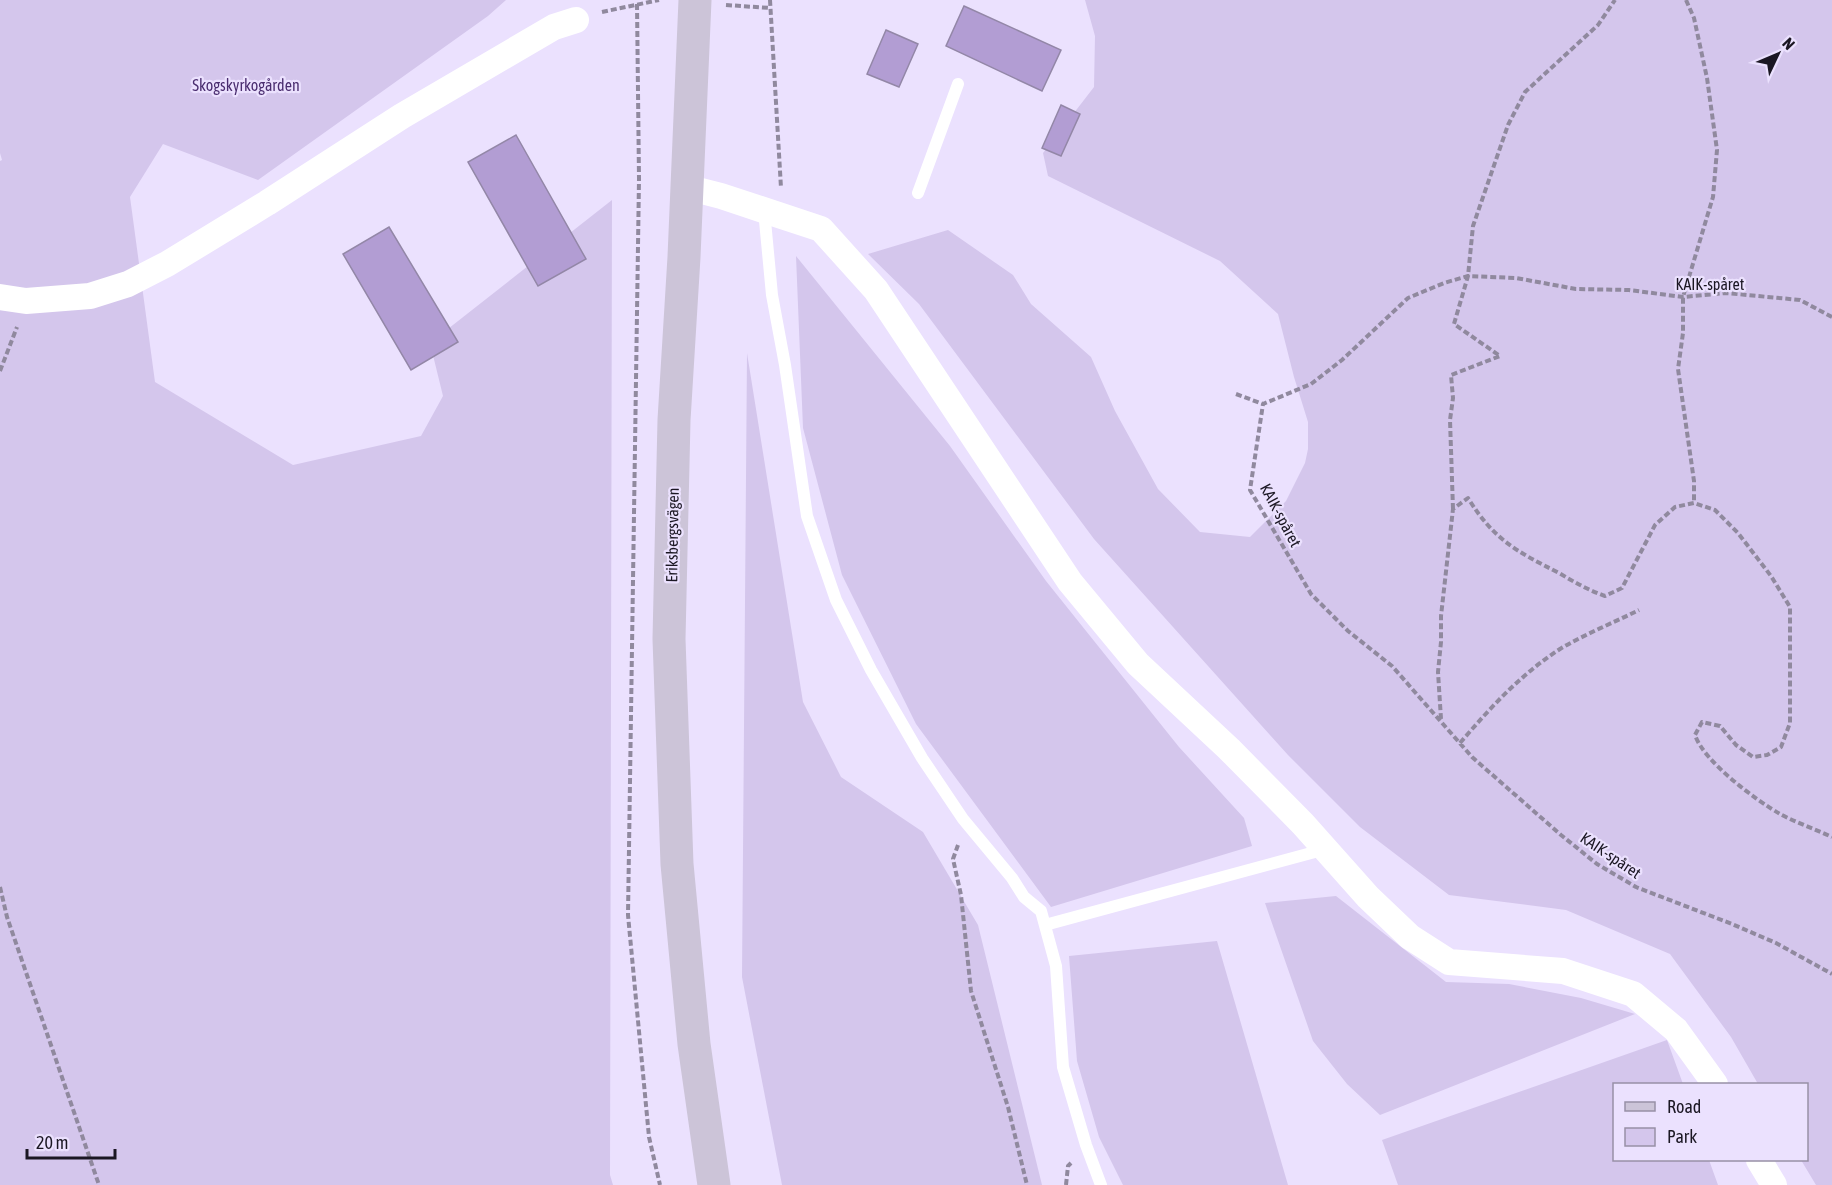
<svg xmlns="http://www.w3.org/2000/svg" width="1832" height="1185" font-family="'Asap Condensed',sans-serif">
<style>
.green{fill:#d4c6ec}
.building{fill:#b29dd3;stroke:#9387a7;stroke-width:1.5}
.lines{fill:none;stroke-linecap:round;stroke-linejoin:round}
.path{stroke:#90899e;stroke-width:4;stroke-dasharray:6 3;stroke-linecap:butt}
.service{stroke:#fff;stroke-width:12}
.minor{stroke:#fff;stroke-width:26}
.secondary{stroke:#ccc4d8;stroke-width:33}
.labels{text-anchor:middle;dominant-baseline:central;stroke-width:4.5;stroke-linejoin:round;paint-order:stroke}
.park-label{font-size:16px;fill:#4b2e70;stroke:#ebe1fe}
.street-label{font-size:16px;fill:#1b1723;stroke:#ebe1fe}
</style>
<rect width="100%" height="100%" fill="#ebe1fe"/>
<path class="green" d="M 0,0 L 506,0 L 488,16 L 258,180 L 163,144 L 130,197 L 155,382 L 293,465 L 421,436 L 443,396 L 430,343 L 612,200 L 610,1175 L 613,1185 L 0,1185 L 0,161 L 2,160 L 0,153 Z
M 1085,0 L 1832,0 L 1832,1185 L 1816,1185 L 1801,1160 L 1806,1160 L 1806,1084 L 1758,1084 L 1731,1037 L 1670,954 L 1566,910 L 1449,895 L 1360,827 L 1288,755 L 1094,539 L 919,304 L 868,254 L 948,230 L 1013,275 L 1031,304 L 1091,357 L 1115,411 L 1158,489 L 1200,532 L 1250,537 L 1286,501 L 1305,463 L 1308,449 L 1308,422 L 1294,377 L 1278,314 L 1220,261 L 1048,176 L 1043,153 L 1094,87 L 1095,36 Z
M 796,256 L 950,446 L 1046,581 L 1179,747 L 1244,818 L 1252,846 L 1051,907 L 916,724 L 842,575 L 803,428 Z
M 747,353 L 803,702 L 841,777 L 923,832 L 978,925 L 1042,1185 L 782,1185 L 742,977 Z
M 1336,896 L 1446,982 L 1509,984 L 1581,998 L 1635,1014 L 1380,1115 L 1347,1084 L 1313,1041 L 1265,903 Z
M 1217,941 L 1288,1185 L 1123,1185 L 1099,1137 L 1077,1061 L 1069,956 Z
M 1667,1040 L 1683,1084 L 1614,1084 L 1614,1160 L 1709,1160 L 1718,1185 L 1398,1185 L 1382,1140 Z"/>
<path class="building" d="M 964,6 L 1061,50 L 1042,91 L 946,46 Z
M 886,30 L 918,44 L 899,87 L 867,74 Z
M 1061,105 L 1080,114 L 1061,156 L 1042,148 Z
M 516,135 L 586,259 L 538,286 L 468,162 Z
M 389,227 L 458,342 L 411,370 L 343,254 Z"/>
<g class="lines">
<path class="path" d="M 770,0 L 781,188
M 1686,0 L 1694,18 L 1707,78 L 1717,150 L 1713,197 L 1683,297 L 1683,333 L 1678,369 L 1694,481 L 1694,503
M 637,4 L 639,179 L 628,915 L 649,1137 L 660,1185
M 726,5 L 770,8
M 602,12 L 659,0
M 1832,317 L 1800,300 L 1726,293 L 1683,297 L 1629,290 L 1576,289 L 1516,278 L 1468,276 L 1444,283 L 1408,298 L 1342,360 L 1311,384 L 1263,404 L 1250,490 L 1311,594 L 1348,631 L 1392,666 L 1472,757 L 1561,835 L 1597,864 L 1636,887 L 1732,924 L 1776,943 L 1832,974
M 0,371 L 17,327
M 1236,394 L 1263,404
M 1453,509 L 1450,420 L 1453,398 L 1451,375 L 1500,356 L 1454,324 L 1468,276 L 1473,226 L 1508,125 L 1525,92 L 1598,25 L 1615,0
M 1441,719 L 1438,672 L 1441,642 L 1441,616 L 1453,509 L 1468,498 C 1494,540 1516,551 1559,573 C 1574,582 1588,590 1605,596 L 1622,588 L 1655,525 L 1675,507 L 1694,503 L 1715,510 L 1738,533 L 1771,576 L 1790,607 L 1790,723 L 1781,747 L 1767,755 L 1753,757 L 1736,745 L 1720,726 L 1702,722 L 1695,735 C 1704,762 1756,800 1780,814 C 1797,823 1815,829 1832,837
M 1460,743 C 1491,707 1520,675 1560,649 C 1585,634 1613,623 1639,610
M 958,845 L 953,859 L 961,895 L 971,991 L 1008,1107 L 1027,1185
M 0,887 L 7,917 L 99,1185
M 1066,1185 L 1068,1166 L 1071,1163"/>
<path class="service" d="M 918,193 L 958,84
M 764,210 L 772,295 L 785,365 L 807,516 L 836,600 L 871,670 L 922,758 L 963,819 L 1012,878 L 1024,897 L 1041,911 L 1056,966 L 1063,1067 L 1086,1145 L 1101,1185
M 1045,925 L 1326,849"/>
<path class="minor" d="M 686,187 L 721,196 L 821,229 L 876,290 L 1070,582 L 1138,664 L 1229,749 L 1303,824 L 1368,897 L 1410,937 L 1449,962 L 1563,971 L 1633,994 L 1676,1030 L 1715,1084
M 0,297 L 26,301 L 90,296 L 128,284 L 167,264 L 267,203 L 402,116 L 554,27 L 576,20
M 1759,1160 L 1774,1185"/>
<path class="secondary" d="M 695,0 L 684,257 L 674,420 L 669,639 L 677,864 L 694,1044 L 714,1185"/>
</g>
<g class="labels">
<g class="park-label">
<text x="246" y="85">Skogskyrkogården</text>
</g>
<g class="street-label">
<text x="1710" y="284">KAIK-spåret</text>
<text transform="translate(1281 515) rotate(62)">KAIK-spåret</text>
<text transform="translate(672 535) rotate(-89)">Eriksbergsvägen</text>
<text transform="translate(1611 855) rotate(34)">KAIK-spåret</text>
</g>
</g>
<rect x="1613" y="1083" width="195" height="78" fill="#ebe1fe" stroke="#9890a6" stroke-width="1.5"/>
<rect x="1625" y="1102" width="30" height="9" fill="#ccc4d8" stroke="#9890a6" stroke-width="1.5"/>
<text x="1667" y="1113" font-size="18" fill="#1b1723">Road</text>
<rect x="1625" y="1128" width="30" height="18" fill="#d4c6ec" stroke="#9890a6" stroke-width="1.5"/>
<text x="1667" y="1143" font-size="18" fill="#1b1723">Park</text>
<g transform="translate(1778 54) rotate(46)" stroke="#ebe1fe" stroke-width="4.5" paint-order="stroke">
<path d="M0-4.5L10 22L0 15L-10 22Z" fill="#1b1723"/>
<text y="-9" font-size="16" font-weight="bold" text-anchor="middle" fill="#1b1723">N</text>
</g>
<path d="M27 1149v9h88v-9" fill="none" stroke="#1b1723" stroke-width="3"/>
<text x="36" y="1149" font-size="18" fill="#1b1723" stroke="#ebe1fe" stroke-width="4.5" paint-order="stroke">20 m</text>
</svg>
